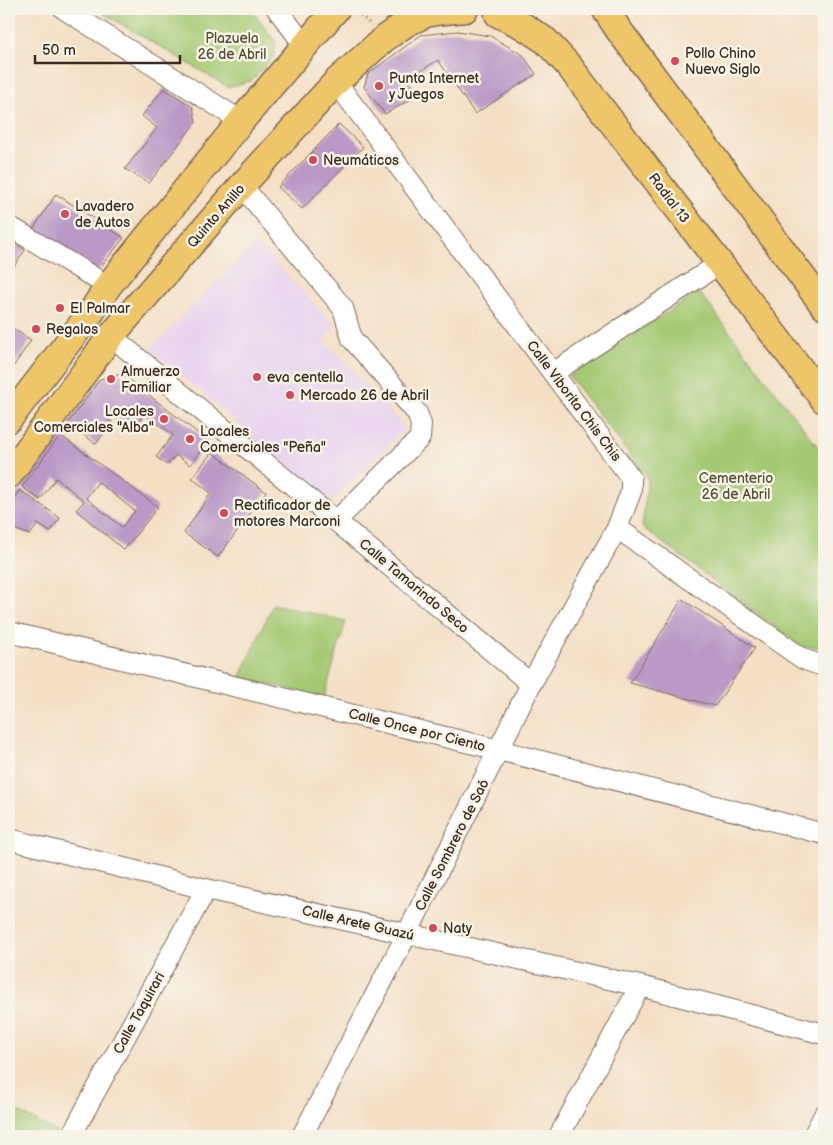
<svg xmlns="http://www.w3.org/2000/svg" width="833" height="1145" font-family="'Balsamiq Sans',sans-serif">
<style>
.built{fill:#e7d2ef}
.green{fill:#a4c973;stroke:#707a48}
.building{fill:#ba99c6;fill-rule:evenodd}
.lines{fill:none;stroke-linecap:round;stroke-linejoin:round}
.minor-casing{stroke:#7c6958;stroke-width:22}
.major-casing{stroke:#7c6958;stroke-width:29}
.path{stroke:#7c6958;stroke-width:3;stroke-dasharray:1 4;stroke-linecap:butt}
.minor{stroke:#fff;stroke-width:20}
.major{stroke:#eec569;stroke-width:26}
.poi-dot{fill:#d1495b;stroke:#f7f3e8;stroke-width:2}
.labels{text-anchor:middle;dominant-baseline:central;stroke-width:5;stroke-linejoin:round;paint-order:stroke}
.park-label{font-size:14px;fill:#555233;stroke:#f7f3e8}
.poi-label{font-size:14px;fill:#3b2a1e;stroke:#f7f3e8;text-anchor:start}
.street-label{font-size:14px;fill:#3b2a1e;stroke:#f7f3e8}
</style>
<rect width="100%" height="100%" fill="#f7f3e8"/>
<filter id="ink" filterUnits="userSpaceOnUse"><feTurbulence type="fractalNoise" baseFrequency=".02" numOctaves="2"/><feDisplacementMap in="SourceGraphic" scale="10" xChannelSelector="R" yChannelSelector="G"/><feConvolveMatrix kernelMatrix="1 2 1 2 8 2 1 2 1" color-interpolation-filters="sRGB"/></filter>
<filter id="wash" filterUnits="userSpaceOnUse"><feTurbulence type="fractalNoise" baseFrequency=".0096" numOctaves="4" result="noise"/><feDisplacementMap in="SourceGraphic" scale="20" xChannelSelector="R" yChannelSelector="G"/><feGaussianBlur stdDeviation="1.12" result="paint"/><feColorMatrix in="noise" values="0 0 0 0 0 0 0 0 0 0 0 0 0 0 0 0 0 1.4 0 .05"/><feComposite in="paint" operator="in"/></filter>
<g filter="url(#wash)">
<rect width="100%" height="100%" fill="#f4dfc5"/>
<path class="built" d="M 256,243 L 335,325 L 324,340 L 405,428 L 331,502 L 150,349 Z"/>
<path class="green" d="M 96,9 L 250,9 L 276,42 L 273,58 L 251,81 L 228,87 Z
M 699,292 L 824,455 L 824,647 L 802,647 L 642,527 L 648,478 L 569,376 Z
M 273,604 L 346,621 L 324,697 L 240,678 Z
M 9,1107 L 57,1132 L 55,1136 L 9,1136 Z"/>
<g id="blocks">
<path class="building" d="M 458,31 L 490,36 L 523,55 L 536,74 L 475,114 L 438,60 L 408,79 L 418,95 L 385,114 L 364,87 L 368,74 L 421,35 Z
M 164,88 L 193,107 L 196,122 L 149,183 L 125,169 L 157,128 L 142,116 Z
M 339,124 L 363,147 L 302,209 L 278,187 Z
M 56,194 L 124,238 L 96,272 L 30,234 Z
M 9,240 L 25,250 L 9,274 Z
M 9,326 L 31,340 L 9,373 Z
M 122,374 L 208,441 L 190,465 L 176,455 L 167,465 L 156,457 L 173,435 L 145,414 L 132,430 L 112,415 L 108,420 L 112,422 L 96,444 L 68,423 L 100,379 Z
M 60,435 L 158,507 L 124,550 L 76,510 L 84,501 L 56,478 L 40,500 L 22,487 ZM 98,482 L 135,511 L 122,527 L 86,498 Z
M 212,452 L 266,492 L 218,557 L 184,533 L 211,493 L 192,478 Z
M 20,490 L 60,518 L 50,532 L 38,524 L 30,535 L 9,527 L 9,504 Z
M 682,599 L 755,648 L 715,706 L 630,683 Z"/>
</g>
</g>
<g filter="url(#ink)">
<use href="#blocks" fill-opacity="0" stroke="#7c6958" stroke-width="1"/>
<g class="lines">
<g class="minor-casing">
<path id="minor" d="M 64,9 L 241,121
M 277,9 L 305,46
M 242,186 L 343,308 L 352,339 L 417,413 L 421,424 L 420,438 L 336,521
M 9,226 L 108,286
M 111,336 L 336,521 L 531,684
M 553,373 L 719,264
M 617,528 L 803,659 L 817,664 L 824,664
M 9,632 L 499,750 L 824,834
M 9,839 L 206,889 L 640,986 L 824,1034
M 71,1136 L 206,889
M 302,1136 L 407,934 L 531,684 L 617,528 L 631,492 L 631,478 L 336,82
M 559,1136 L 640,986
M 813,1136 L 824,1115"/>
</g>
<g class="major-casing">
<path id="major" d="M 605,9 L 618,29 L 824,306
M 498,14 L 523,26 L 546,41 L 569,66 L 824,400
M 9,419 L 92,311 L 108,286 L 241,121 L 336,9
M 9,475 L 111,336 L 246,181 L 336,82 L 385,38 L 405,24 L 426,14 L 435,12 L 465,9"/>
</g>
<path class="path" d="M 357,12 L 369,23"/>
<use href="#minor" class="minor"/>
<use href="#major" class="major"/>
</g>
</g>
<g class="poi-dot">
<circle cx="675" cy="61" r="5"/>
<circle cx="379" cy="86" r="5"/>
<circle cx="313" cy="160" r="5"/>
<circle cx="65" cy="214" r="5"/>
<circle cx="60" cy="308" r="5"/>
<circle cx="36" cy="329" r="5"/>
<circle cx="257" cy="377" r="5"/>
<circle cx="111" cy="379" r="5"/>
<circle cx="290" cy="395" r="5"/>
<circle cx="164" cy="419" r="5"/>
<circle cx="190" cy="439" r="5"/>
<circle cx="224" cy="513" r="5"/>
<circle cx="433" cy="928" r="5"/>
</g>
<g class="labels">
<g class="park-label">
<text x="232" y="38">Plazuela<tspan x="232" dy="16">26 de Abril</tspan></text>
<text x="736" y="478">Cementerio<tspan x="736" dy="16">26 de Abril</tspan></text>
</g>
<g class="poi-label">
<text x="685" y="53">Pollo Chino<tspan x="685" dy="16">Nuevo Siglo</tspan></text>
<text x="389" y="78">Punto Internet<tspan x="389" dy="16">y Juegos</tspan></text>
<text x="323" y="160">Neumáticos</text>
<text x="75" y="206">Lavadero<tspan x="75" dy="16">de Autos</tspan></text>
<text x="70" y="308">El Palmar</text>
<text x="46" y="329">Regalos</text>
<text x="121" y="371">Almuerzo<tspan x="121" dy="16">Familiar</tspan></text>
<text x="267" y="377">eva centella</text>
<text x="300" y="395">Mercado 26 de Abril</text>
<text x="154" y="411" text-anchor="end">Locales<tspan x="154" dy="16">Comerciales "Alba"</tspan></text>
<text x="200" y="431">Locales<tspan x="200" dy="16">Comerciales "Peña"</tspan></text>
<text x="234" y="505">Rectificador de<tspan x="234" dy="16">motores Marconi</tspan></text>
<text x="443" y="928">Naty</text>
</g>
<g class="street-label">
<text transform="translate(669 198) rotate(53)">Radial 13</text>
<text transform="translate(216 216) rotate(-49)">Quinto Anillo</text>
<text transform="translate(574 401) rotate(53)">Calle Viborita Chis Chis</text>
<text transform="translate(414 586) rotate(40)">Calle Tamarindo Seco</text>
<text transform="translate(417 730) rotate(14)">Calle Once por Ciento</text>
<text transform="translate(452 845) rotate(-63)">Calle Sombrero de Saó</text>
<text transform="translate(358 923) rotate(13)">Calle Arete Guazú</text>
<text transform="translate(139 1013) rotate(-61)">Calle Taquirari</text>
</g>
</g>
<rect width="833" height="1145" fill="none" stroke="#f7f3e8" stroke-width="30"/>
<path d="M35 55v8h145v-8" fill="none" stroke="#3b2a1e" stroke-width="2.5"/>
<text x="42" y="55" font-size="15" fill="#3b2a1e" stroke="#f7f3e8" stroke-width="4" paint-order="stroke">50 m</text>
</svg>
